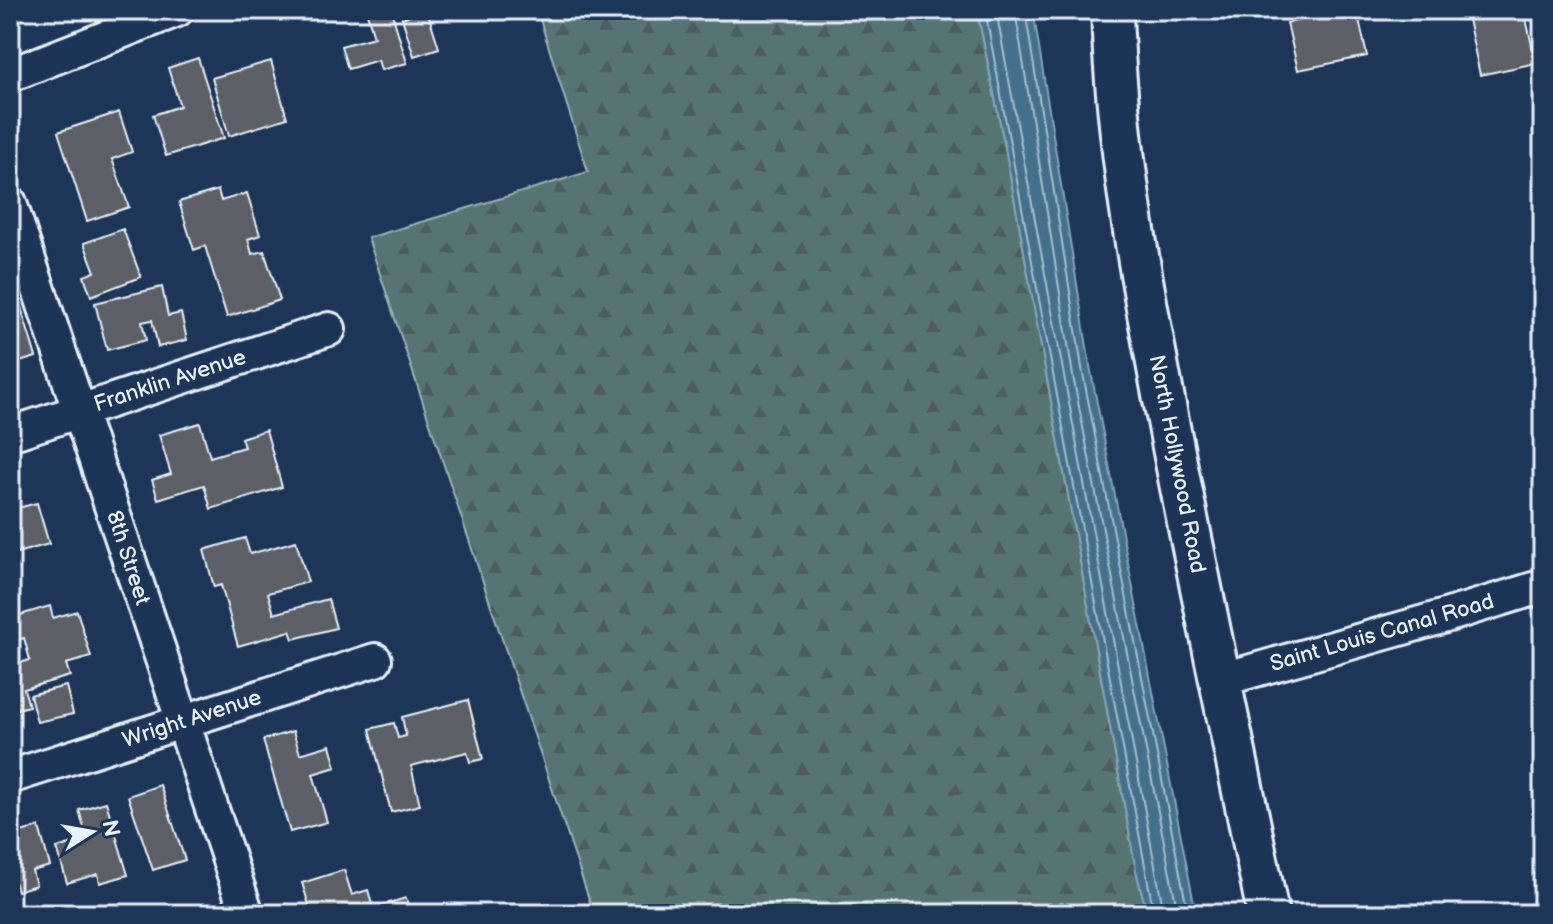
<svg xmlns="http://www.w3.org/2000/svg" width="1553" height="924" font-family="'Balsamiq Sans',sans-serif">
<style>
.forest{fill:url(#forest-firs);stroke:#9fb2b5;stroke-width:2}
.water{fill:#45708b;stroke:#86a4b7;stroke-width:2}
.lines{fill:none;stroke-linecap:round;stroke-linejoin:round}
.shore{stroke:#a7bdcc;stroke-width:2}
.building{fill:#5c5f66;stroke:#e8f1f8;stroke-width:2}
.minor-casing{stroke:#e8f1f8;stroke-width:38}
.major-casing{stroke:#e8f1f8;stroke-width:46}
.minor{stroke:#1d3557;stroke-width:32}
.major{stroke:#1d3557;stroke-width:40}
.labels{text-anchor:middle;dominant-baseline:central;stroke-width:7;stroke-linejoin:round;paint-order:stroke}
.street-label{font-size:22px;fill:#e8f1f8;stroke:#1d3557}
</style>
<defs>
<pattern id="forest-firs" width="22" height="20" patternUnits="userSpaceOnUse" patternTransform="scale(2)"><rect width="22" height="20" fill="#567472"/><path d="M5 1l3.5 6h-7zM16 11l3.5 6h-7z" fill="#4d5c5c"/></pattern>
</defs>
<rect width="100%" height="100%" fill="#1d3557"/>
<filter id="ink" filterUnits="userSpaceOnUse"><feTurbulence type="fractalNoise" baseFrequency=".0125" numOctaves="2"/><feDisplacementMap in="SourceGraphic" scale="16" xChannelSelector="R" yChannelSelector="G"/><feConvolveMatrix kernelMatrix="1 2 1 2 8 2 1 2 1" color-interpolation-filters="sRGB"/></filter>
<g filter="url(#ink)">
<path class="forest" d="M 537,10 L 977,10 L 1005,147 L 1136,870 L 1147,914 L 594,914 L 368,238 L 588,172 Z"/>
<path class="water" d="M 977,10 L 1033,10 L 1091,372 L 1196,914 L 1147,914 L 1136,870 L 1005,147 Z"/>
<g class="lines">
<path class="shore" d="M 985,10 L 1154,914
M 996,10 L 1164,914
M 1015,10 L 1073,376 L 1178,914
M 1025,10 L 1083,374 L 1188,914"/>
</g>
<path class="building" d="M 366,10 L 391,10 L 407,63 L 381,70 L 378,60 L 348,69 L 341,46 L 374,37 Z
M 427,10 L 439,48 L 414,56 L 402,18 Z
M 1315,10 L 1357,10 L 1367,56 L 1298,70 L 1287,23 L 1316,17 Z
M 1466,10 L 1524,10 L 1536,63 L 1480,75 Z
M 198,58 L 224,138 L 166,156 L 153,115 L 180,106 L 168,68 Z
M 271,61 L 287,118 L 229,136 L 212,78 Z
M 119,112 L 132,152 L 112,159 L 129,207 L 87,221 L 58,132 Z
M 218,190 L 221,201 L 247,193 L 260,235 L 248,239 L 252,254 L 264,251 L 280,300 L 227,317 L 205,246 L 194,250 L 179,202 Z
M 123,229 L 141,277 L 91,296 L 84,276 L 95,272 L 84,243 Z
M 10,271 L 36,357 L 10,365 Z
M 162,287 L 168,316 L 181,313 L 187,340 L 158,347 L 152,320 L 142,322 L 146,340 L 107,350 L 95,303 Z
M 200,423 L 210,457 L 244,447 L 241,438 L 266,430 L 282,487 L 211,509 L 204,485 L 158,499 L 152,480 L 171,474 L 159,435 Z
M 37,503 L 49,544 L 13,554 L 17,569 L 10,571 L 10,510 Z
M 245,538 L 250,554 L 296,541 L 308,582 L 268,593 L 274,614 L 328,599 L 336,628 L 293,639 L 290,631 L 238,646 L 221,585 L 214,587 L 204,550 Z
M 50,606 L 53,618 L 77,611 L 91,657 L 66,664 L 70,676 L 24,689 L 29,706 L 10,711 L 10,666 L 30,660 L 24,638 L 10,642 L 10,618 Z
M 66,686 L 73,714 L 37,722 L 30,695 Z
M 468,700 L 483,759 L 470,762 L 467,752 L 411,766 L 420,805 L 391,812 L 370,729 L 394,723 L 398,738 L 406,736 L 402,717 Z
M 293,731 L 300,754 L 330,745 L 336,767 L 313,774 L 327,822 L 290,832 L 263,740 Z
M 160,785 L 185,860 L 153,870 L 128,796 Z
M 106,802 L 128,875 L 100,883 L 98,874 L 67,883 L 57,848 L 87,839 L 79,810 Z
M 39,827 L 50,866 L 32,871 L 36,885 L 17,891 L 13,878 L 10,879 L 10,835 Z
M 344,870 L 352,895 L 368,890 L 373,908 L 406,898 L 411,914 L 312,914 L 302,883 Z"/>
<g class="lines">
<g class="minor-casing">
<path id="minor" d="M 10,75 L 177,10
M 10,203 L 247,914
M 10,434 L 329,329
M 1220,680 L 1442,617 L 1543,586
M 10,777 L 375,660"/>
</g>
<g class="major-casing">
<path id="major" d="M 1112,10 C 1116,144 1140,274 1165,405 C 1197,575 1234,744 1268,914"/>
</g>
<use href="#minor" class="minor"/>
<use href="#major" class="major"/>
</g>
</g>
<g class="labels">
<g class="street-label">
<text transform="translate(170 381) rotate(-18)">Franklin Avenue</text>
<text transform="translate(1177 464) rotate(79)">North Hollywood Road</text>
<text transform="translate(128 558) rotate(72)">8th Street</text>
<text transform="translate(1382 633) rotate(-16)">Saint Louis Canal Road</text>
<text transform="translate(192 719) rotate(-18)">Wright Avenue</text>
</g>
</g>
<rect width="1553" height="924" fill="none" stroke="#1d3557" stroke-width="40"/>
<rect x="20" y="20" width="1513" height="884" fill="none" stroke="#e8f1f8" stroke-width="3" filter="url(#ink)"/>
<g transform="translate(92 832) rotate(79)" stroke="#1d3557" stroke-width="6" paint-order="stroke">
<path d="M0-6L14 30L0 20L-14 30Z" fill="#e8f1f8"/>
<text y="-12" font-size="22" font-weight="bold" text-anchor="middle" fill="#e8f1f8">N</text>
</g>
</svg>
